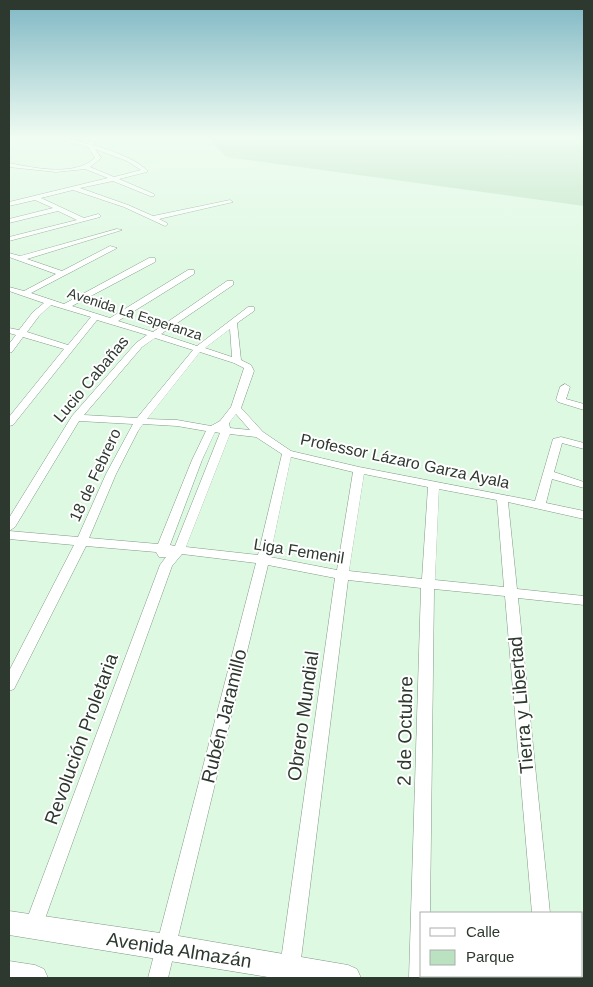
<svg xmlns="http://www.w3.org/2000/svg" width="593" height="987" font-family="Helvetica,sans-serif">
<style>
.green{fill:#bae1c0}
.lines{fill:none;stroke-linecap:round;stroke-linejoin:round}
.street-casing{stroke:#819a85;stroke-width:1}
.secondary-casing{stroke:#819a85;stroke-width:1}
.street{fill:#fff;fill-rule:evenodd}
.secondary{fill:#fff;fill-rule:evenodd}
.labels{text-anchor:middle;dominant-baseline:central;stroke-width:4;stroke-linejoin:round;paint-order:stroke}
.far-street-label{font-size:14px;fill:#2d382f;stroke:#fff}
.street-label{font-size:16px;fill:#2d382f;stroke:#fff}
.near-street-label{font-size:19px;fill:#2d382f;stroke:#fff}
</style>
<rect width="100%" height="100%" fill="#def9e2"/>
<path class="green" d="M 207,137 L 584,137 L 584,206 L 226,157 Z"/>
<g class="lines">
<g class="street-casing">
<path id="street" d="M 54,137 L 63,137 L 88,144 L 91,137 L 97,137 L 93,145 C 112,151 132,157 147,170 L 147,172 L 119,179 L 154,194 L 154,196 L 150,196 L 113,181 L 80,188 L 128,205 L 153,216 L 230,200 L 233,202 L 159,219 L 167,223 L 167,225 L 165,226 L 124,207 L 73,190 L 41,198 L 84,218 L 98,214 L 100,215 L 100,217 L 9,241 L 9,237 L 77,220 L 58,211 L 9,223 L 9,219 L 53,208 L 35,200 L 9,206 L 9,202 L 108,178 L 85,169 L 56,172 L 9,167 L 9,163 C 35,168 74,177 95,158 L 88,147 ZM 95,149 L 127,161 L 141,170 L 114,177 L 90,167 L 101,158 Z
M 117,229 L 122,230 L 27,259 L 62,271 L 110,246 L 117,248 L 31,293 L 64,304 L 149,258 L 155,258 L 155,262 L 72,306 L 110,318 L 188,270 L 194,270 L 194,274 L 118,321 L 153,332 L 227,281 L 233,281 L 233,285 L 161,334 L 197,346 L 248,307 L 254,307 L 254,311 L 237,323 L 241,360 L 251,365 L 254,371 L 241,408 L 263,432 L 291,451 L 359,467 L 535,501 L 553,439 L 561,437 L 584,443 L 584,449 L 562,443 L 554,472 L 584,482 L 584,488 L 552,479 L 546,503 L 584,511 L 584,519 L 508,502 L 517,589 L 584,596 L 584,605 L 518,598 L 550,913 L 532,913 L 505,596 L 434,589 L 430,913 L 422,913 L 422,976 L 429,976 L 429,978 L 409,978 L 421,588 L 348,580 L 300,967 L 297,974 L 290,977 L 283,974 L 280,967 L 335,578 L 268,565 L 168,978 L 148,978 L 256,563 L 182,554 L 172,566 L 42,927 L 40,934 L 33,936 L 26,934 L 24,927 L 160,565 L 166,557 L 159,557 L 156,552 L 86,546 L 16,685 L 14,689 L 9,691 L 9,671 L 74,545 L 9,539 L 9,531 L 78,537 L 106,474 L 133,424 L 79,421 L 15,527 L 9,531 L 9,518 L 72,416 L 136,343 L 147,335 L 97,320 L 13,425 L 9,426 L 9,417 L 64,349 L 23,337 L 12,352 L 9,353 L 9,344 L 16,335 L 9,333 L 9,328 L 19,330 L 33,312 L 44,303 L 9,291 L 9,287 L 24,291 L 56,274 L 9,257 L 9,253 L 20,256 ZM 51,305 L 91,317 L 68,345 L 27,332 L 39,316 ZM 230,329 L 232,357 L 205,348 ZM 155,338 L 193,350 L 137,418 L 84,415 L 142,347 ZM 200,352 L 234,363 L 244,368 L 231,407 L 220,421 L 211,426 L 177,420 L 147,419 ZM 236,414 L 250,430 L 230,428 L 229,423 ZM 143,424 L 177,426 L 206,431 L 192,460 L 158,544 L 89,538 L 116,474 L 138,431 ZM 215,432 L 220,433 L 175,546 L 170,545 L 202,460 ZM 230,434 L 256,437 L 282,454 L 258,555 L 186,547 ZM 291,457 L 353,472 L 337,570 L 270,557 ZM 364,474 L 428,487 L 422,579 L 349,571 ZM 439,489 L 497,500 L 504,587 L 435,580 Z
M 565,384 L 570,387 L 566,399 L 584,404 L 584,410 L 558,402 L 556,400 L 560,387 Z
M 537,976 L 557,976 L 557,978 L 537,978 Z"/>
</g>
<g class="secondary-casing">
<path id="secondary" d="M 9,911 L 167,934 L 348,965 L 357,969 L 361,978 L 274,978 L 9,935 Z
M 9,961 L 35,965 L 44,969 L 48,978 L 9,978 Z"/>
</g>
<use href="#street" class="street"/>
<use href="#secondary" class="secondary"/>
</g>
<linearGradient id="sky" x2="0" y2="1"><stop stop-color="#7fb7c4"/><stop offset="0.5" stop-color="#f0fcf2"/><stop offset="1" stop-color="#f0fcf2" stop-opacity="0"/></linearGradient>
<rect width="593" height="275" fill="url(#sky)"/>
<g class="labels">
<g class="far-street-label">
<text transform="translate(135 314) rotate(18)">Avenida La Esperanza</text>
</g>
<g class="street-label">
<text transform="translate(91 379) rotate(-50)">Lucio Cabañas</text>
<text transform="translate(405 461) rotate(12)">Professor Lázaro Garza Ayala</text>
<text transform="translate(95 475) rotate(-65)">18 de Febrero</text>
<text transform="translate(299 551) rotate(9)">Liga Femenil</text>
</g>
<g class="near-street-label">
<text transform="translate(521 705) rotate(-95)">Tierra y Libertad</text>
<text transform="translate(224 716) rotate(-76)">Rubén Jaramillo</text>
<text transform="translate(303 716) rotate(-82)">Obrero Mundial</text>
<text transform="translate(405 731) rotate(-89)">2 de Octubre</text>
<text transform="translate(81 739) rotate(-70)">Revolución Proletaria</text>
<text transform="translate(179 950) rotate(9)">Avenida Almazán</text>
</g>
</g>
<rect width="593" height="987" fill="none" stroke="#2d382f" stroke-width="20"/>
<rect x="420" y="912" width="162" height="65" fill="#ffffff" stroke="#abafac"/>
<rect x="430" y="928" width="25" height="8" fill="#ffffff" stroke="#abafac"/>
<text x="466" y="937" font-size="15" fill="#2d382f">Calle</text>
<rect x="430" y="950" width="25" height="15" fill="#bae1c0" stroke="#abafac"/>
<text x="466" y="962" font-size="15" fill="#2d382f">Parque</text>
</svg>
